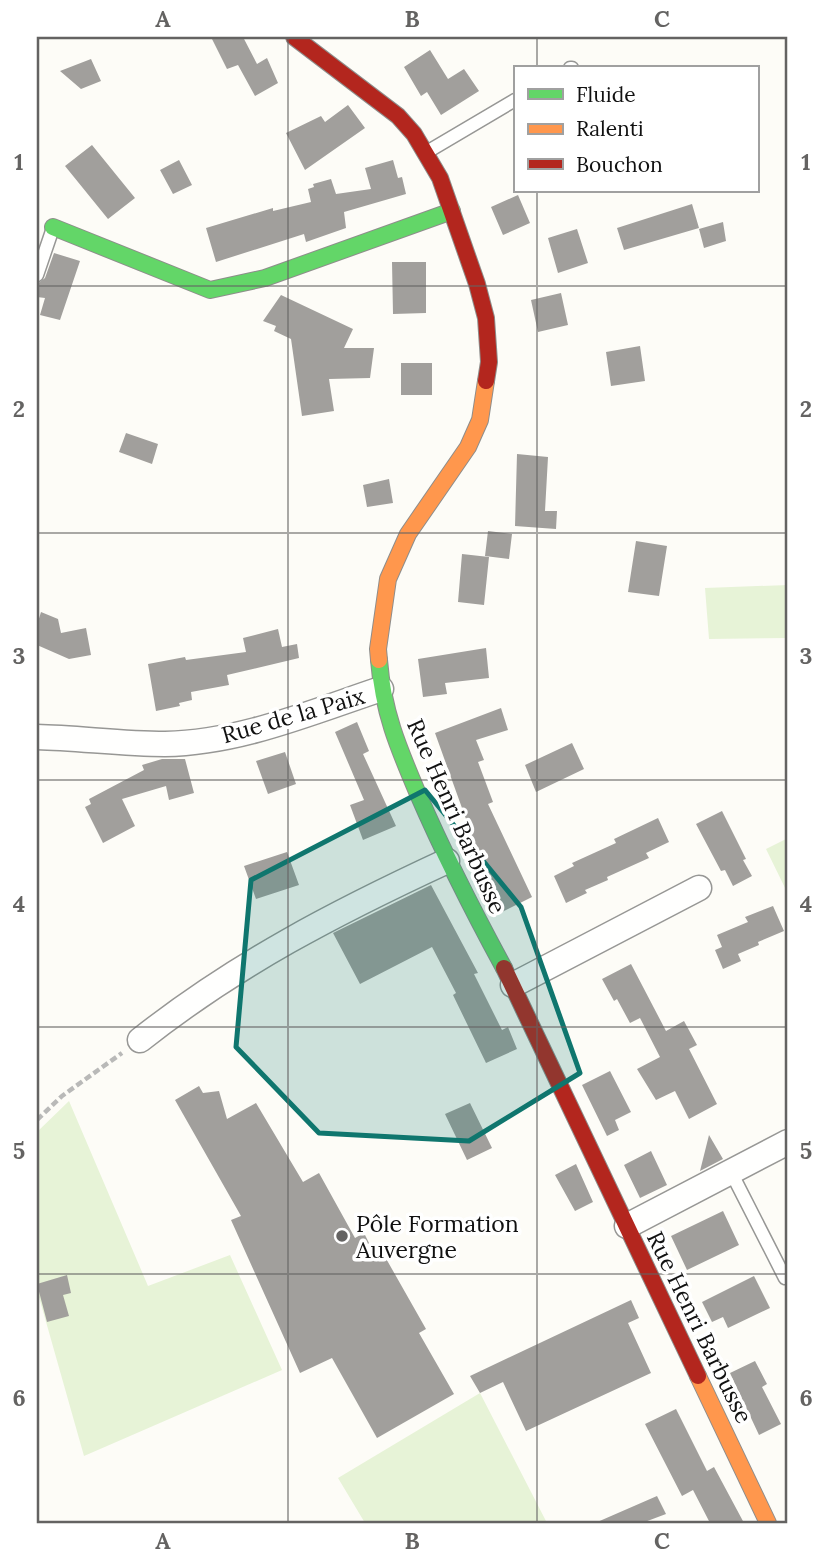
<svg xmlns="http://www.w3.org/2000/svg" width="825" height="1560" font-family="Lora,serif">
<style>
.green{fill:#e7f3d7}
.building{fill:#a19f9c}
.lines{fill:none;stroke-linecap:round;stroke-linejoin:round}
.lane-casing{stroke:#979795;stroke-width:15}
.street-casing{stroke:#979795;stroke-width:27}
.fast-casing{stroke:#8e8d8b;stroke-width:18}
.slow-casing{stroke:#8e8d8b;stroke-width:18}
.jam-casing{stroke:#8e8d8b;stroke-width:18}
.path{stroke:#b9b9b8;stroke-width:4.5;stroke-dasharray:7 3.5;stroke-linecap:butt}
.lane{stroke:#fffffe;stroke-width:12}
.street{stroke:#fffffe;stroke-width:24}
.fast{stroke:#63d668;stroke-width:16}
.slow{stroke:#ff974d;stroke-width:16}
.jam{stroke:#b3261e;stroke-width:16}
.marked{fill:#0f766e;fill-opacity:0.2;stroke:#0f766e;stroke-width:5;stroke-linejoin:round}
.grid{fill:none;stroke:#646362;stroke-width:2;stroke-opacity:0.55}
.poi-dot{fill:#646362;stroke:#fff;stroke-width:2.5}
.labels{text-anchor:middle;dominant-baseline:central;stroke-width:7;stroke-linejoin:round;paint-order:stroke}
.street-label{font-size:23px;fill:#111;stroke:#fff}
.poi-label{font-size:23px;fill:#111;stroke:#fff;text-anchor:start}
.neatline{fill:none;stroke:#646362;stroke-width:2.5}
.grid-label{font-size:23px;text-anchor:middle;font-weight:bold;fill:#646362}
</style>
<rect width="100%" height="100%" fill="#fdfcf7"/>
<path class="green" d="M 788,585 L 788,638 L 709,639 L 705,588 Z
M 788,838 L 788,894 L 766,849 Z
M 69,1101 L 148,1286 L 230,1255 L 282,1370 L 84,1456 L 37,1290 L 37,1132 Z
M 480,1393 L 547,1523 L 365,1523 L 338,1478 Z"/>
<path class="building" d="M 211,37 L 243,37 L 257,64 L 267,58 L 278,83 L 255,96 L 238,65 L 227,69 Z
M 430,50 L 448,79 L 464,69 L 479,91 L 441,115 L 427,92 L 421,96 L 404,67 Z
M 91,59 L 101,81 L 81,89 L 60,71 Z
M 348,105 L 365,128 L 305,170 L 286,133 L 321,116 L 325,122 Z
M 92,145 L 135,198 L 108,219 L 65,166 Z
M 179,160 L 192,185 L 173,194 L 160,170 Z
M 393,160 L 398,178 L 402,177 L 406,194 L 344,212 L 346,228 L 306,242 L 304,234 L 216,262 L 206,228 L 273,208 L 273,211 L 311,202 L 308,189 L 314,187 L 313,184 L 331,179 L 336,194 L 371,189 L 365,168 Z
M 518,195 L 530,223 L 503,235 L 491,207 Z
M 692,204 L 699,228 L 624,250 L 617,228 Z
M 723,222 L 726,241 L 704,248 L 699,229 Z
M 577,229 L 588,263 L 558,273 L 548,238 Z
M 54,253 L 80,261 L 60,320 L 40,315 L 45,298 L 37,297 L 37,284 L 45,278 Z
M 392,262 L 426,262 L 426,313 L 393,314 Z
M 561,293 L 568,325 L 538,332 L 531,300 Z
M 281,295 L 353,329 L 344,348 L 374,348 L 370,378 L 329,379 L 334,411 L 302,416 L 291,339 L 274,331 L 276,326 L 263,321 Z
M 640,346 L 645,381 L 611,386 L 606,352 Z
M 401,363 L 432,363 L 432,395 L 401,395 Z
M 126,433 L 158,444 L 152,464 L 119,452 Z
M 517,454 L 548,457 L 545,511 L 557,511 L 556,529 L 515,526 Z
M 389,479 L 393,503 L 367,507 L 363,485 Z
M 488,531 L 512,534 L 509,559 L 485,556 Z
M 636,541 L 667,546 L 659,596 L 628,592 Z
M 462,554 L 489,557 L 484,605 L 458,602 Z
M 41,612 L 58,619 L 61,633 L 86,628 L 91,655 L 69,659 L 37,645 L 37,625 Z
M 278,629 L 282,647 L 297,644 L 299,658 L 227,675 L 229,685 L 191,692 L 192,700 L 179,703 L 180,706 L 156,711 L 148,664 L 185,657 L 186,660 L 246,652 L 243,638 Z
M 486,648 L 489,678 L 445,683 L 447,694 L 423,697 L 418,659 Z
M 501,708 L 508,730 L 476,740 L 484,760 L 478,762 L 493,802 L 488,804 L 532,897 L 498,914 L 459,839 L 471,833 L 435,733 Z
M 357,722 L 369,751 L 363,754 L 396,826 L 363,840 L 350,805 L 364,800 L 335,732 Z
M 572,743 L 584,769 L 536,792 L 525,765 Z
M 285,752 L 296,784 L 268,794 L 256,761 Z
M 162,759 L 185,759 L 194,793 L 169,800 L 166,786 L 122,799 L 135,826 L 103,843 L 85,807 L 91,804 L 89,799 L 144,770 L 142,765 Z
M 722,811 L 746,859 L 743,860 L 752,876 L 733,886 L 725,870 L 721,871 L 696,824 Z
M 658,818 L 669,842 L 646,853 L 649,858 L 607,877 L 608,880 L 585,890 L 587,893 L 566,903 L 554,876 L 574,866 L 572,863 L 616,843 L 614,839 Z
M 287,852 L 299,885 L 256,899 L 244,866 Z
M 431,885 L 478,973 L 474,974 L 502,1030 L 508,1027 L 517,1049 L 486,1063 L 453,995 L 456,993 L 432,947 L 360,984 L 333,933 Z
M 773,906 L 784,931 L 758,942 L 759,945 L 738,954 L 741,961 L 723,969 L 715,950 L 722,947 L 717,935 L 748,922 L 745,917 Z
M 631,964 L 666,1031 L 684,1021 L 697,1045 L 689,1049 L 717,1104 L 689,1119 L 675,1091 L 656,1100 L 637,1069 L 660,1057 L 640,1018 L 630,1023 L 617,999 L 614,1001 L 602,979 Z
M 610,1071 L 631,1112 L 615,1120 L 619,1130 L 607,1136 L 582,1085 Z
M 199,1086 L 203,1093 L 219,1091 L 227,1119 L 256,1103 L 303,1182 L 319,1173 L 355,1238 L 364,1233 L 377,1259 L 384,1255 L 426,1329 L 419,1333 L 454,1394 L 377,1438 L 332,1358 L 300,1373 L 231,1220 L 241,1216 L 175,1100 Z
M 470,1103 L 492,1148 L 467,1160 L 445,1114 Z
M 709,1135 L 723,1159 L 700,1171 Z
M 651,1151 L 667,1185 L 640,1198 L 624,1165 Z
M 576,1164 L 593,1202 L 575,1211 L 555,1175 Z
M 723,1211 L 739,1245 L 687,1270 L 671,1236 Z
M 67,1275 L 71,1293 L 63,1295 L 69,1316 L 47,1322 L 37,1284 Z
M 754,1276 L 770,1308 L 728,1328 L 723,1317 L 712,1322 L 702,1302 Z
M 631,1300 L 639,1318 L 628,1323 L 651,1373 L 526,1431 L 503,1382 L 480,1393 L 470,1376 Z
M 755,1361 L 767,1384 L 762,1387 L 781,1424 L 759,1435 L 730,1373 Z
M 676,1409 L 707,1471 L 714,1467 L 744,1523 L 710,1523 L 693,1490 L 682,1496 L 645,1424 Z
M 657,1496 L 666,1514 L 642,1523 L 595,1523 Z"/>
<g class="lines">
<g class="lane-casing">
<path id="lane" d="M 570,68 L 572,68
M 427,152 L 515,100
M 37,275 L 52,231
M 731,1172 L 785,1278"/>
</g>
<g class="street-casing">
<path id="street" d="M 37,737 C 79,738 122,744 165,744 C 239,743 312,712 381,689
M 513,985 L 699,888
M 140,1040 C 236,964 337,912 447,861
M 627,1226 L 788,1142"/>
</g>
<g class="fast-casing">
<path id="fast" d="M 53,227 L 210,290 L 265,278 L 452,211
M 379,660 C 383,712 398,747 418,794 C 444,854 473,911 504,968"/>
</g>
<g class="slow-casing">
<path id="slow" d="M 379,660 L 378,649 L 388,579 L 408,534 L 468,447 L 480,420 L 486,381
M 698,1376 L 768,1523"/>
</g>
<g class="jam-casing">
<path id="jam" d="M 294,37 L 398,116 L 414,134 L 440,178 L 477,284 L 486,318 L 489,362 L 486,381
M 504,968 L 698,1376"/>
</g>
<path class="path" d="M 37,1120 L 62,1096 L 122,1053"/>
<use href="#lane" class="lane"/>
<use href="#street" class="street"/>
<use href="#fast" class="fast"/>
<use href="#slow" class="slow"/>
<use href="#jam" class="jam"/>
</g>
<path class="marked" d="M 425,790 L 521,907 L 580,1073 L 469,1141 L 319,1133 L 236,1047 L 251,880 Z"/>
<path class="grid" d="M 288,37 L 288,1523M 537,37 L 537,68M 537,191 L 537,1523M 37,286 L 788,286M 37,533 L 788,533M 37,780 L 788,780M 37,1027 L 788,1027M 37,1274 L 788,1274"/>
<circle class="poi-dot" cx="342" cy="1236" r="7"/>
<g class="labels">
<g class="street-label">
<text transform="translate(293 715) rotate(-16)">Rue de la Paix</text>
<text transform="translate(457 816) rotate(66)">Rue Henri Barbusse</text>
<text transform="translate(700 1327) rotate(64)">Rue Henri Barbusse</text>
</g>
<g class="poi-label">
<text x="356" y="1223">Pôle Formation<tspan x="356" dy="26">Auvergne</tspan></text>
</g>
</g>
<rect width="825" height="1560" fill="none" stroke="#ffffff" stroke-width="77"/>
<rect x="514" y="66" width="245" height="126" fill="#ffffff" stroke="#a0a0a0" stroke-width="2"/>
<rect x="528" y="89" width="35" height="10" fill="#63d668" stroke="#a0a0a0" stroke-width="2"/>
<text x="576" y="102" font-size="21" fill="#111111">Fluide</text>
<rect x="528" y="124" width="35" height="10" fill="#ff974d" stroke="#a0a0a0" stroke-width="2"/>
<text x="576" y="136" font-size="21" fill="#111111">Ralenti</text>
<rect x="528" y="159" width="35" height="10" fill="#b3261e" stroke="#a0a0a0" stroke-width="2"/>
<text x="576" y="172" font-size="21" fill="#111111">Bouchon</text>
<rect x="38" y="38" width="748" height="1484" class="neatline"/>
<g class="grid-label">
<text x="163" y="27">A</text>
<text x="412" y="27">B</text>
<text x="662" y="27">C</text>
<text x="19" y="170">1</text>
<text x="806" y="170">1</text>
<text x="19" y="417">2</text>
<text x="806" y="417">2</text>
<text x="19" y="664">3</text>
<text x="806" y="664">3</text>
<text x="19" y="912">4</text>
<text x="806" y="912">4</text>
<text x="19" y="1159">5</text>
<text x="806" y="1159">5</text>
<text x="19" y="1406">6</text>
<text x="806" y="1406">6</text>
<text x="163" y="1549">A</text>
<text x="412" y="1549">B</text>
<text x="662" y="1549">C</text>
</g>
</svg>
